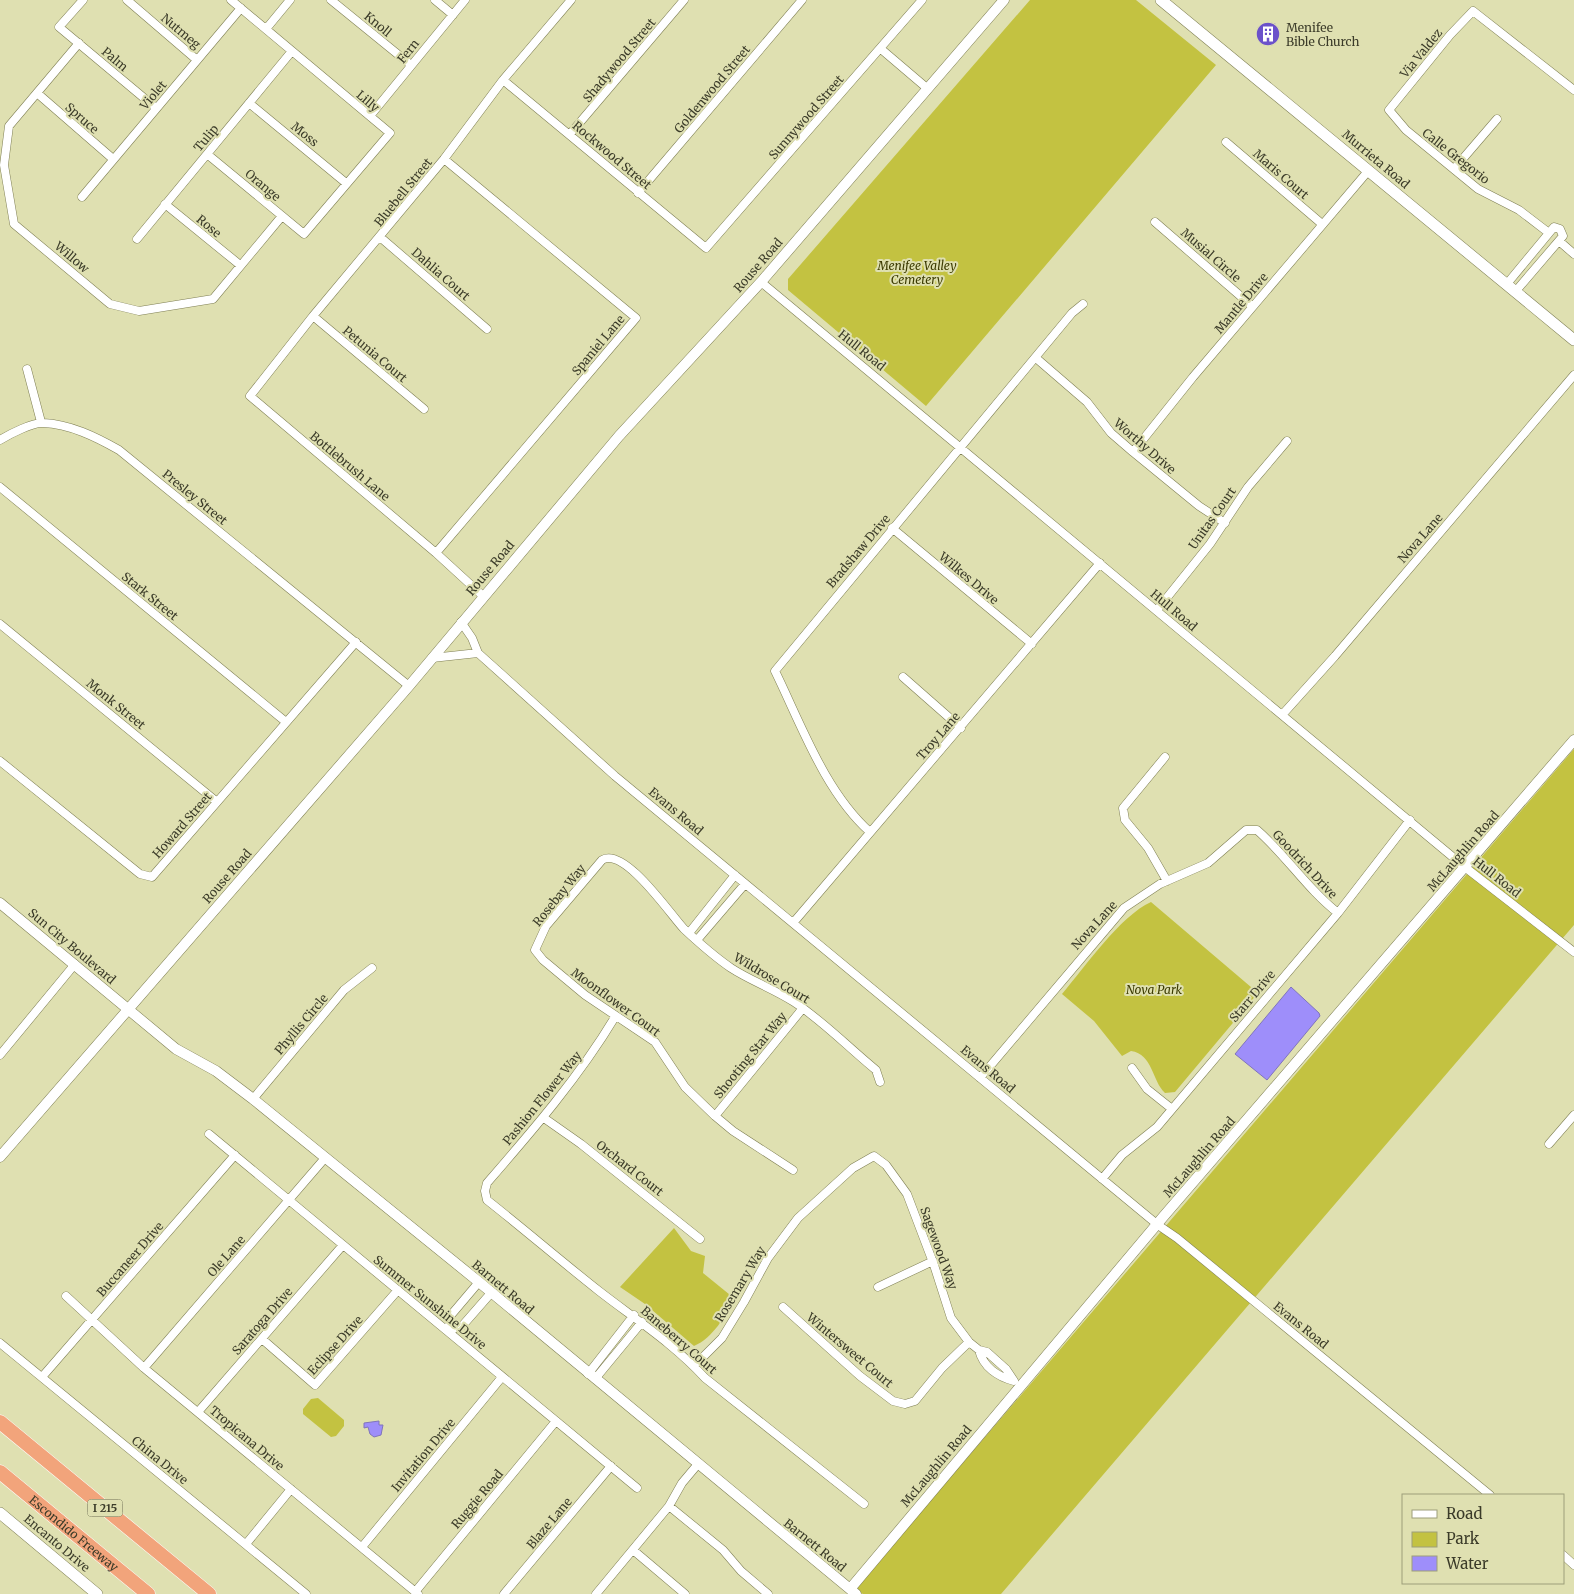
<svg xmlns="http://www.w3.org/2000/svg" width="1574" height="1594" font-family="Merriweather,serif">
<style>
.green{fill:#c3c241}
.water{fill:#9e8efa;stroke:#8075bb}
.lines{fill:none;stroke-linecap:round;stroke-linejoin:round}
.minor-casing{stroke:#7f7f54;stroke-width:9}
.tertiary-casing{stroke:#7f7f54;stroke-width:11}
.secondary-casing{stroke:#7f7f54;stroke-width:12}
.motorway-casing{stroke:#fff;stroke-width:15}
.minor{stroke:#fff;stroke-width:8}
.tertiary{stroke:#fff;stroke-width:10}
.secondary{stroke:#fff;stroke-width:11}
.motorway{stroke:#f2a47b;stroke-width:14}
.labels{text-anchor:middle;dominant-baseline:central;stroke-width:4;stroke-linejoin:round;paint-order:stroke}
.shield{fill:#dfe0b1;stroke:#6c6c52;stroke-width:1}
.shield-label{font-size:11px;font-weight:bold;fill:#3b3b29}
.street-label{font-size:12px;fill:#3b3b29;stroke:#dfe0b1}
.poi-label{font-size:12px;fill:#3b3b29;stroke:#dfe0b1;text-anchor:start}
.park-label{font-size:12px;font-style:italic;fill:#3b3a00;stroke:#dfe0b1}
</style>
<rect width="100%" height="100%" fill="#dfe0b1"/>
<path class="green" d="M 1030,0 L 1136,0 L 1216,65 L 926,406 L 788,290 L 788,279 Z
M 1574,749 L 1574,925 L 1568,932 L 1001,1594 L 863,1594 L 855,1589 Z
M 1151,902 L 1258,993 L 1175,1092 L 1165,1093 C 1152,1081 1153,1054 1131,1051 L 1122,1056 L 1094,1021 L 1062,994 C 1085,967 1120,916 1151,902 Z
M 674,1228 L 691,1251 L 705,1256 L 703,1273 L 735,1299 C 725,1316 713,1338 694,1346 L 645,1304 L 620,1287 Z
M 318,1398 L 344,1420 L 344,1426 L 336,1436 L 331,1437 L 303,1414 L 303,1409 L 311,1399 Z"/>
<path class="water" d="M 1291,987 L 1319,1013 L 1320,1016 L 1267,1080 L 1235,1054 Z
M 379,1421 L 379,1425 L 383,1425 L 381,1435 L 374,1437 L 370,1434 L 368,1427 L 364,1428 L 364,1423 Z"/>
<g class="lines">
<g class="minor-casing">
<path id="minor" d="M 83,0 L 59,27 L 156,108
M 127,0 L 197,60
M 331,0 L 411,65
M 435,0 L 453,15
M 266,29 L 290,0
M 79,43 L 9,126 L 4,165 L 14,224 L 110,304 L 139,311 L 213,299 L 282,216
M 881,49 L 928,89
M 503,80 L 706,248 L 922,0
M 37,93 L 113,159
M 249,103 L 346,183
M 370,116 L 465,0
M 570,134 L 684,0
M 1226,142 L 1322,224
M 207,154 L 304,234 L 390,133 L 231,0
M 1454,169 L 1497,119
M 638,193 L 802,0
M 82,197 L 241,8
M 165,204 L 240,265
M 1155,222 L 1252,306
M 1549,233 L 1519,210 L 1478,189 L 1406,130 L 1389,110 L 1450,35 L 1473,11 L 1574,90
M 380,237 L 487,329
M 137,239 L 292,51
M 1559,241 L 1574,254
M 761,282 L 1466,868 L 1574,952
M 1506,285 L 1554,227 L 1560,229 L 1563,236 L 1515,292
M 313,316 L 424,409
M 1036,358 L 1087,402 L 1111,433 L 1133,452 L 1199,506 L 1225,523
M 27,369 L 41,422
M 0,440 C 8,435 33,422 43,423 C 70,424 96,437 119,450 L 409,686
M 1133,452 L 1193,377 L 1369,170
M 0,487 L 286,722
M 892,528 L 1032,644
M 436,553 L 636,318 L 444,159
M 483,596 L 436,553 L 250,396 L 313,316 L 444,159 L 503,80 L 571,0
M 1157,610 L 1210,544 L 1248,487 L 1287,441
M 461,622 L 472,638 L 478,653 L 615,776 L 1158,1225 L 1177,1238 L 1490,1495
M 0,624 L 217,802
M 432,658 L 478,653
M 903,677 L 961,728
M 1282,715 L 1335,656 L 1574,375
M 1165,757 L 1123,808 L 1125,820 L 1148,848 L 1167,881
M 0,761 L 140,874 L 152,877 L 356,642
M 870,832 C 825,792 801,724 775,671 L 1072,313 L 1083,304
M 793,923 L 1100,563
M 689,933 L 735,875
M 697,940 L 745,884
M 615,1017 C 579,1077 533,1130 487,1183 L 485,1191 L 487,1200 C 525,1230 561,1261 599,1291 C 635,1319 674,1344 705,1378 L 864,1504
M 0,1055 L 75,964
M 1132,1068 L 1147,1089 L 1172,1109
M 980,1078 L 1124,908 L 1160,884 L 1208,863 L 1246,830 L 1257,830 C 1286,855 1307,889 1338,913
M 253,1099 L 344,990 L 372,968
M 715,1116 L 803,1008
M 544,1118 L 581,1144 L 700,1239
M 209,1134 L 637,1488
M 1549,1144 L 1574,1115
M 793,1170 L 733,1131 L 715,1116 L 685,1087 L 655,1042 L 585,995 L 543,960 L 535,950 L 546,926 L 602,860 C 624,846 670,914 684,929 C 698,942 715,957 731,968 C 751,981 774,989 794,1002 C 823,1021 849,1048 876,1070 L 880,1082
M 1102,1179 L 1122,1155 L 1157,1127 L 1338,913 L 1410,820
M 878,1287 L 933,1261
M 66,1296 L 144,1368 L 418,1594
M 783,1307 L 860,1376 L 893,1401 L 905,1404 L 915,1401 L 942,1368 L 969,1342
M 448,1331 L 451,1315 L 479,1282
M 448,1331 L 463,1325 L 491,1293
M 262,1339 L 315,1385 L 398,1290
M 0,1343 L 306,1594
M 694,1366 L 722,1338 L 744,1302 L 768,1258 L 798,1218 L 853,1168 L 874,1156 L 886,1165 L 907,1194 L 934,1265 L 951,1318 L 969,1342 L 979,1350 L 987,1352 L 1006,1369 L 1014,1381 C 998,1377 983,1367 979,1350
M 144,1368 L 325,1158
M 588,1374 L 634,1315
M 42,1377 L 235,1155
M 595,1379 L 642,1322
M 198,1412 L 343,1245
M 669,1506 L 723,1550 L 741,1571 L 768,1594
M 246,1544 L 291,1489
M 362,1547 L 502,1377
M 633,1550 L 685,1594
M 1563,1555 L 1574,1565
M 415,1592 L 556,1421
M 504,1594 L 611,1466
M 596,1594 L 669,1506 L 682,1483 L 698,1464"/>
</g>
<g class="tertiary-casing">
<path id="tertiary" d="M 0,903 L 176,1049 L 216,1071 L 253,1099 L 479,1282 L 856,1594
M 0,1157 L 409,686 L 619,436 L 761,282 L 1004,0
M 850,1589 L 1163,1217 L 1574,740"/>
</g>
<g class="secondary-casing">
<path id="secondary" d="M 1161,0 L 1574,340
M 0,1513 L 97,1594"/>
</g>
<g class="motorway-casing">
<g id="motorway">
<path d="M 0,1422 L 209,1594"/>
<path id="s1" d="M 0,1472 L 148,1594"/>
</g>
</g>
<use href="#minor" class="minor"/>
<use href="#tertiary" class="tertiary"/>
<use href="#secondary" class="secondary"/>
<use href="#motorway" class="motorway"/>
</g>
<defs>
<g id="building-disc" transform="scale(1.25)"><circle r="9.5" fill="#6b51ca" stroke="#dfe0b1"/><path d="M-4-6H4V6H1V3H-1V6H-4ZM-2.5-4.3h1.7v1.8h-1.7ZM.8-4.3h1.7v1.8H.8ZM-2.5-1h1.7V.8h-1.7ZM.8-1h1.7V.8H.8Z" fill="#fff"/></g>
</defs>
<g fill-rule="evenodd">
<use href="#building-disc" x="1268" y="34"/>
</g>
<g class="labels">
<rect class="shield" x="87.5" y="1499.5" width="35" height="17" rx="4"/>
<g class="shield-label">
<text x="105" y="1508">I 215</text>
</g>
<g class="street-label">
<text transform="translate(378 24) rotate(39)">Knoll</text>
<text transform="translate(181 31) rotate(40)">Nutmeg</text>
<text transform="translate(408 51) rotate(-51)">Fern</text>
<text transform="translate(1421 53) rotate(-51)">Via Valdez</text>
<text transform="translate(115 59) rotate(40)">Palm</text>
<text transform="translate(619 60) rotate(-50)">Shadywood Street</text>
<text transform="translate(712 89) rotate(-50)">Goldenwood Street</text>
<text transform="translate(153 95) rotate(-50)">Violet</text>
<text transform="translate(368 101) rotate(40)">Lilly</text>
<text transform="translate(806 117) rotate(-49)">Sunnywood Street</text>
<text transform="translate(82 118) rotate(41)">Spruce</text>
<text transform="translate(305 134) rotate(39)">Moss</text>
<text transform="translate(206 138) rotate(-50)">Tulip</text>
<text transform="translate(612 155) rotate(40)">Rockwood Street</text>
<text transform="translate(1456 156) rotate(38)">Calle Gregorio</text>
<text transform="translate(1376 159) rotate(40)">Murrieta Road</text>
<text transform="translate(1281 174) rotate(41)">Maris Court</text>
<text transform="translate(263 185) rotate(40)">Orange</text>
<text transform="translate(403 192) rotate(-51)">Bluebell Street</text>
<text transform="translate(209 226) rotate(39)">Rose</text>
<text transform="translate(1211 255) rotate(41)">Musial Circle</text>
<text transform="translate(72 257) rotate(40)">Willow</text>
<text transform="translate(758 265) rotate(-49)">Rouse Road</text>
<text transform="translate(441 274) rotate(41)">Dahlia Court</text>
<text transform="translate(1241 303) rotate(-50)">Mantle Drive</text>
<text transform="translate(598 345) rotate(-50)">Spaniel Lane</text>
<text transform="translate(862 350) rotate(39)">Hull Road</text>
<text transform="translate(375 354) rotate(40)">Petunia Court</text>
<text transform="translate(1145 446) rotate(41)">Worthy Drive</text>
<text transform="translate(350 466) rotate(40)">Bottlebrush Lane</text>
<text transform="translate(195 497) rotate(39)">Presley Street</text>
<text transform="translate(1212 518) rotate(-55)">Unitas Court</text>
<text transform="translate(1420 538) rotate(-49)">Nova Lane</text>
<text transform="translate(858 551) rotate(-50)">Bradshaw Drive</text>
<text transform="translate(490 568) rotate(-50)">Rouse Road</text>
<text transform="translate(969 578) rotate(40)">Wilkes Drive</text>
<text transform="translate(150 596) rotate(39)">Stark Street</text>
<text transform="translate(1174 610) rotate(40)">Hull Road</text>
<text transform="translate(116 704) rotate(39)">Monk Street</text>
<text transform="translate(938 736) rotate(-49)">Troy Lane</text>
<text transform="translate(676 811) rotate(40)">Evans Road</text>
<text transform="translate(182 825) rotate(-49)">Howard Street</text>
<text transform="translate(1463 851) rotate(-49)">McLaughlin Road</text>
<text transform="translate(1305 864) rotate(47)">Goodrich Drive</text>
<text transform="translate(227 876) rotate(-49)">Rouse Road</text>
<text transform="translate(1497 877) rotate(38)">Hull Road</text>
<text transform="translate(559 895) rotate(-51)">Rosebay Way</text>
<text transform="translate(1094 925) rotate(-48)">Nova Lane</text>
<text transform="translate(72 946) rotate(40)">Sun City Boulevard</text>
<text transform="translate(772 978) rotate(31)">Wildrose Court</text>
<text transform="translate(1252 996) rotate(-50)">Starr Drive</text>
<text transform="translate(616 1002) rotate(36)">Moonflower Court</text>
<text transform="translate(301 1024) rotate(-50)">Phyllis Circle</text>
<text transform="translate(750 1055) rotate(-51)">Shooting Star Way</text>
<text transform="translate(988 1069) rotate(40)">Evans Road</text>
<text transform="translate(542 1098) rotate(-51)">Pashion Flower Way</text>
<text transform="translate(1199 1157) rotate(-49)">McLaughlin Road</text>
<text transform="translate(630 1168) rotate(38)">Orchard Court</text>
<text transform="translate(939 1248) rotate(70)">Sagewood Way</text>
<text transform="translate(226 1256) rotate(-49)">Ole Lane</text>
<text transform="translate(130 1259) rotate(-49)">Buccaneer Drive</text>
<text transform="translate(740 1284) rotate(-59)">Rosemary Way</text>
<text transform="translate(503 1287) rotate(40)">Barnett Road</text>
<text transform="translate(430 1302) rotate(39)">Summer Sunshine Drive</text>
<text transform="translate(262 1321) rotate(-49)">Saratoga Drive</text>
<text transform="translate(1301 1325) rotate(39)">Evans Road</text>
<text transform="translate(679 1340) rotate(41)">Baneberry Court</text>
<text transform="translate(335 1345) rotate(-48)">Eclipse Drive</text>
<text transform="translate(850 1350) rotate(40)">Wintersweet Court</text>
<text transform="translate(247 1438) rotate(40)">Tropicana Drive</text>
<text transform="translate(423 1455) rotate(-50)">Invitation Drive</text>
<text transform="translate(160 1460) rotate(39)">China Drive</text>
<text transform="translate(936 1466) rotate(-50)">McLaughlin Road</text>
<text transform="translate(477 1499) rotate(-50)">Ruggie Road</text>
<text transform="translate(549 1523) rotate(-50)">Blaze Lane</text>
<text stroke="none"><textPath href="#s1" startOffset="96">Escondido Freeway</textPath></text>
<text transform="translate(57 1543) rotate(40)">Encanto Drive</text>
<text transform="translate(815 1545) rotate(39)">Barnett Road</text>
</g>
<g class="poi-label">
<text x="1286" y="27">Menifee<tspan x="1286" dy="14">Bible Church</tspan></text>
</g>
<g class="park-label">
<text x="917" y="265">Menifee Valley<tspan x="917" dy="14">Cemetery</tspan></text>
<text x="1154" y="989">Nova Park</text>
</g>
</g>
<rect x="1402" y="1494" width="162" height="90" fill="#dfe0b1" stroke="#9d9e7b"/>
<rect x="1412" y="1510" width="25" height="8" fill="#ffffff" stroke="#9d9e7b"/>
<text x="1446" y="1519" font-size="15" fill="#3b3b29">Road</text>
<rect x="1412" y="1532" width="25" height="15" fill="#c3c241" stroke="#9d9e7b"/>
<text x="1446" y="1544" font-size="15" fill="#3b3b29">Park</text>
<rect x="1412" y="1556" width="25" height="15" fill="#9e8efa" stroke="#9d9e7b"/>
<text x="1446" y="1569" font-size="15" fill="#3b3b29">Water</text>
</svg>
